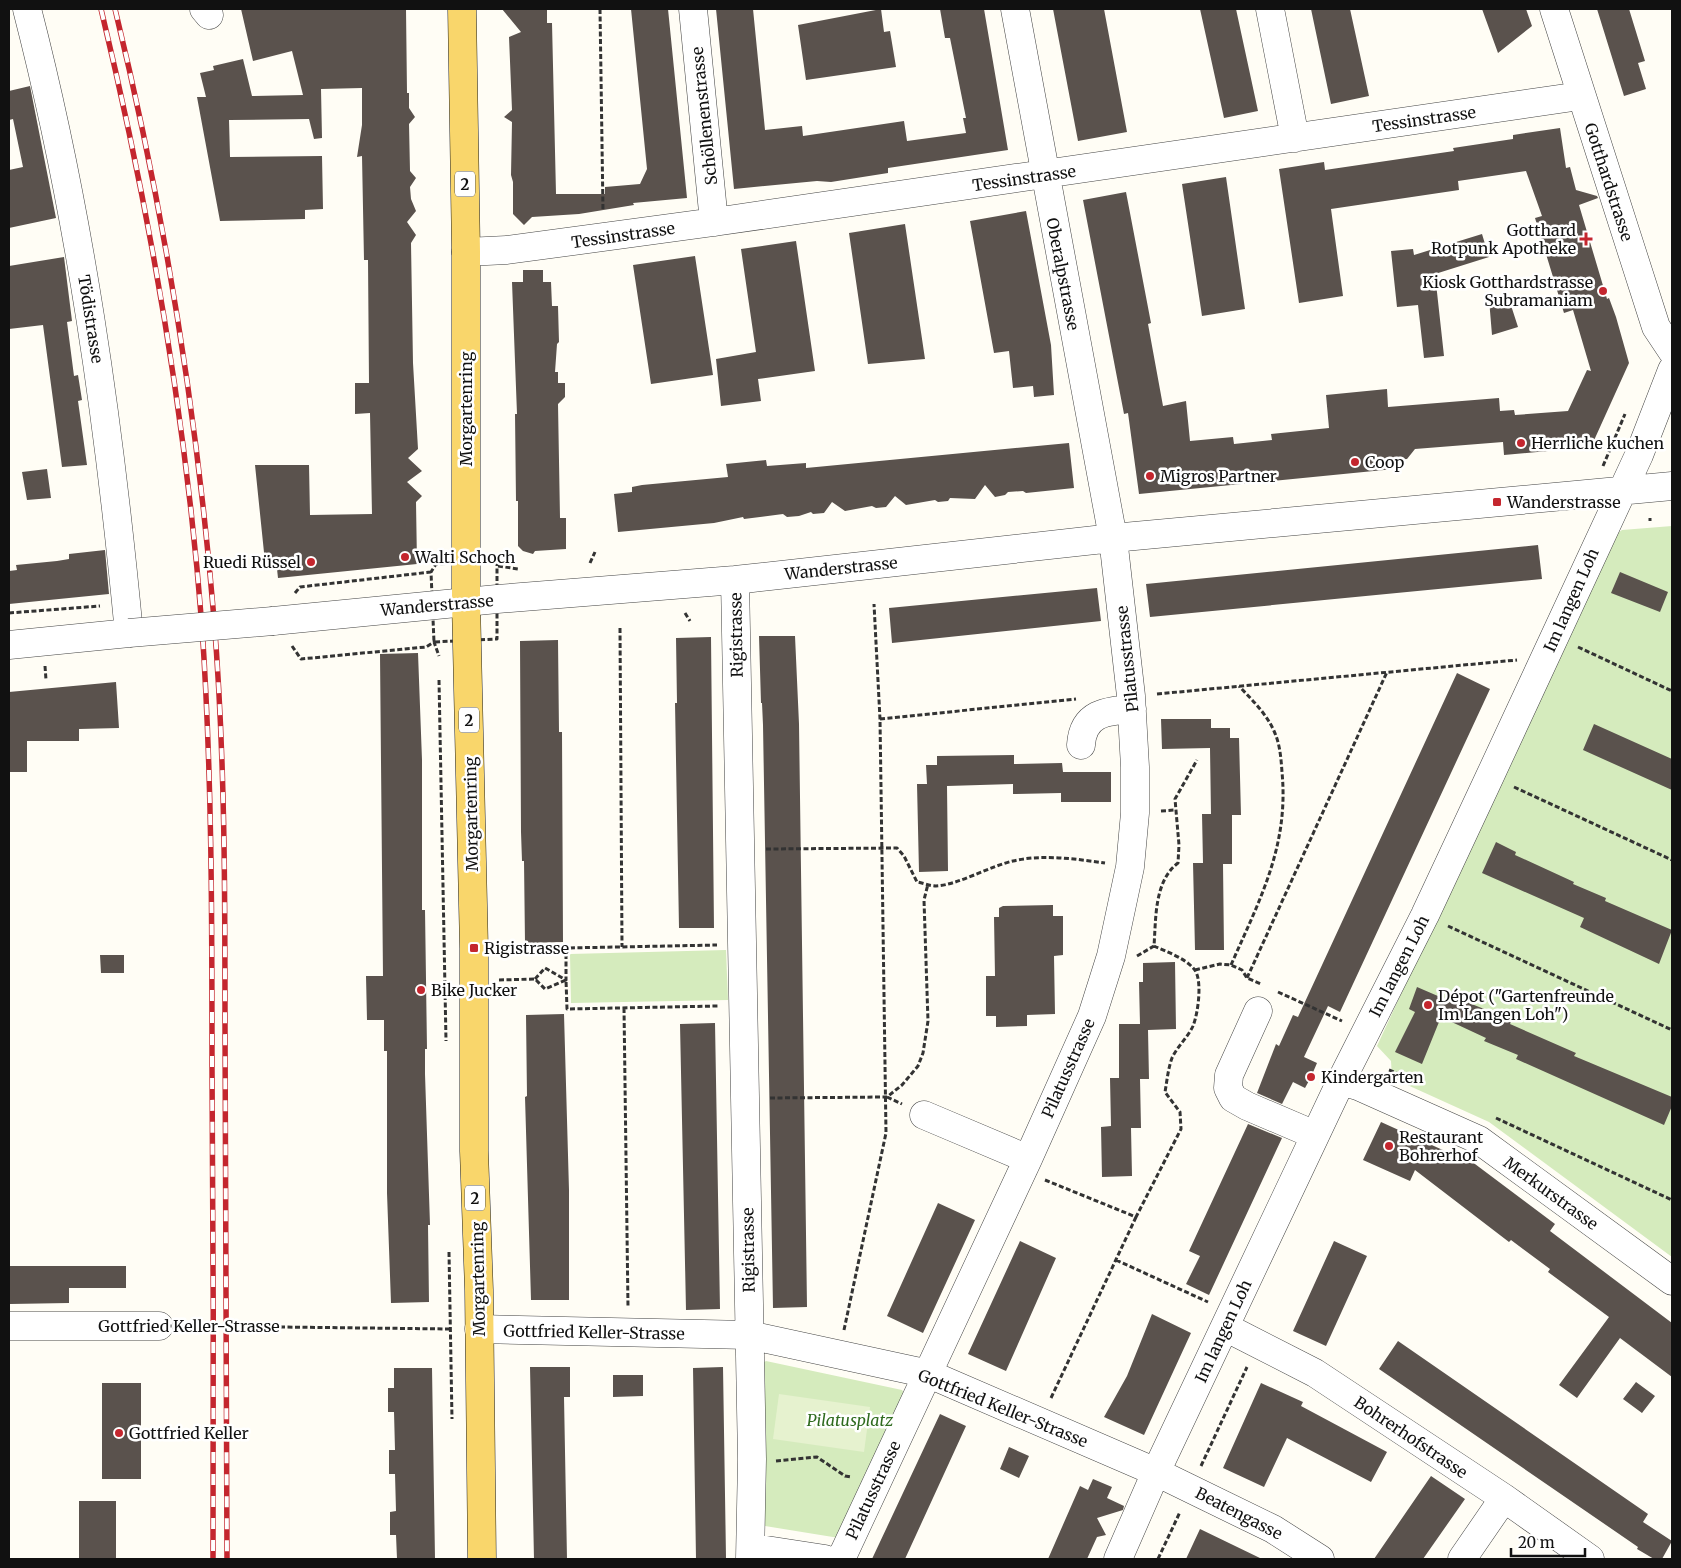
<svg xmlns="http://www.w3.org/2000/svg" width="1681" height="1568" font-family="Merriweather,serif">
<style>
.green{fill:#d5ebbd}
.pitch{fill:#e6f2cf}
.building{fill:#5a524d}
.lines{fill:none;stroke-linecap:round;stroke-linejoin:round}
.minor-casing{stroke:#444;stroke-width:29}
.major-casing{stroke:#222;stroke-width:29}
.path{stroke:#333;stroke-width:3;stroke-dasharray:5 2.5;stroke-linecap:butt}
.minor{stroke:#fff;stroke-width:28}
.major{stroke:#f9d66b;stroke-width:28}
.rail-casing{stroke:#c4262e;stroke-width:5.5}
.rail{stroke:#fff;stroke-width:4;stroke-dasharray:11;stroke-linecap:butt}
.minor-bridge-casing{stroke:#444;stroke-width:29;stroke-linecap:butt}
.path-bridge{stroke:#333;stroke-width:3;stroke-dasharray:5 2.5;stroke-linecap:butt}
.minor-bridge{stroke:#fff;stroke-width:28}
.poi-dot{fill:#c4262e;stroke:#fff;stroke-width:2}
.labels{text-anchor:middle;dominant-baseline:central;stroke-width:5;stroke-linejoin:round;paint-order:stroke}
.shield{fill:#fff;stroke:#585858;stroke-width:1}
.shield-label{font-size:15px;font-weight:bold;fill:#111}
.street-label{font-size:16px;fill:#111;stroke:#fff}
.poi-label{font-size:16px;fill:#111;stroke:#fff;text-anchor:start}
.park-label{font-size:16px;font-style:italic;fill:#2f6b1f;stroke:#fff}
</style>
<rect width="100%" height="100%" fill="#fffdf5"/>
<path class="green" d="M 1672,526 L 1672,1257 L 1489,1122 L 1392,1078 L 1391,1061 L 1377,1046 L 1612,537 L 1622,530 Z
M 726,950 L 728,1000 L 571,1003 L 570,954 Z
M 766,1361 L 902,1390 L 905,1395 L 839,1538 L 765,1526 L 761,1364 Z"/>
<path class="pitch" d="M 779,1394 L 870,1407 L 864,1452 L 773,1439 Z"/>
<path class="building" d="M 241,9 L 406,9 L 407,93 L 409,93 L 409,108 L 415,117 L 409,124 L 410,171 L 416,178 L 410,187 L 411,199 L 416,211 L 407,222 L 416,235 L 411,243 L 413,363 L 418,449 L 408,458 L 422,471 L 407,482 L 422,496 L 416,502 L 417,564 L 278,578 L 276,560 L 265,562 L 255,465 L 309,465 L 310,515 L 372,514 L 370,413 L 355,414 L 355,383 L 369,383 L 368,260 L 364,260 L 362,156 L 357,157 L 362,125 L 362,88 L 321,89 L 322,138 L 314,139 L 309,119 L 229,120 L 230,157 L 322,156 L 323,209 L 305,210 L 305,219 L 220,221 L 197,97 L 206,97 L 200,73 L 214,70 L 213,66 L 243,59 L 252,96 L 303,95 L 292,51 L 253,61 Z
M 502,9 L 547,9 L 547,23 L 552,23 L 556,194 L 605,194 L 605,187 L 640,184 L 647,169 L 631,9 L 668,9 L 687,198 L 633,203 L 634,205 L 579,214 L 532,217 L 524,225 L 513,214 L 513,182 L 511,175 L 512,122 L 504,117 L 512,110 L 509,37 L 521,32 Z
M 716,9 L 753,9 L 765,130 L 802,126 L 803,136 L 904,121 L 907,141 L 966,133 L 963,118 L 966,118 L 950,38 L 945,38 L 940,9 L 984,9 L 1008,150 L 888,168 L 888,173 L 831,182 L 817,181 L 734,189 Z
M 881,9 L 884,32 L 890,31 L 896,67 L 806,80 L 798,25 Z
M 1053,9 L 1104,9 L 1127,132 L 1078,141 Z
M 1200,9 L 1236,9 L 1258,111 L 1224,118 Z
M 1311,9 L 1350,9 L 1369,96 L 1331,104 Z
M 1482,9 L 1526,9 L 1532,26 L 1498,53 Z
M 1597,9 L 1629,9 L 1645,61 L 1638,63 L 1646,89 L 1624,96 Z
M 30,86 L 56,218 L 9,228 L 9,170 L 23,167 L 13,119 L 9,120 L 9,91 Z
M 1560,128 L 1566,168 L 1570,167 L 1576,190 L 1597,196 L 1598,198 L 1579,205 L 1607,299 L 1609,298 L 1616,317 L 1629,363 L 1591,447 L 1504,455 L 1503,442 L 1415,449 L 1407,459 L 1393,460 L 1394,469 L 1139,494 L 1128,413 L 1124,414 L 1083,200 L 1126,192 L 1151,323 L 1148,324 L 1163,406 L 1186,401 L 1190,441 L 1233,437 L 1234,444 L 1272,440 L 1271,434 L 1329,428 L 1326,395 L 1387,389 L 1388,407 L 1499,398 L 1500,411 L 1514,410 L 1515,415 L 1568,411 L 1587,370 L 1591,371 L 1573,310 L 1564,313 L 1535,218 L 1542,216 L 1526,171 L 1458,181 L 1459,190 L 1331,209 L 1343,296 L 1299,303 L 1279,169 L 1324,162 L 1325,170 L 1454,151 L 1453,148 L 1513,139 L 1513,135 Z
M 1226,177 L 1245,309 L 1202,316 L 1182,184 Z
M 1026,211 L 1051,345 L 1054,395 L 1034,397 L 1033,386 L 1013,388 L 1009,351 L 994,353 L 970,221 Z
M 905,224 L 925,359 L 868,364 L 849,233 Z
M 1482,234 L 1489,257 L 1435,274 L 1444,356 L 1424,358 L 1418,305 L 1397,307 L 1391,251 L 1413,249 L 1414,255 Z
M 796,241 L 815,371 L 758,379 L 761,401 L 721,406 L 716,359 L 756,352 L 741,249 Z
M 695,256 L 713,375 L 651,384 L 633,265 Z
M 64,257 L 72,321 L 67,322 L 74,376 L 78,375 L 82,400 L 78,401 L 87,465 L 62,467 L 43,325 L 9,329 L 9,266 Z
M 523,270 L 543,270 L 543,282 L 551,282 L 552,306 L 558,306 L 559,342 L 557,344 L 555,372 L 558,372 L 558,383 L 565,383 L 565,397 L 558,404 L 560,518 L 566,518 L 566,549 L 535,551 L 533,554 L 523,551 L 518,546 L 518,501 L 516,501 L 515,414 L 517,414 L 512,282 L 523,282 Z
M 1507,293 L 1518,327 L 1492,335 L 1489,299 Z
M 1069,443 L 1074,488 L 1026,493 L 1023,491 L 1008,492 L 1005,495 L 995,497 L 985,485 L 975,499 L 950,498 L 948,501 L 938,502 L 935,500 L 906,505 L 895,496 L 886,507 L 876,508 L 872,506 L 845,511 L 832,502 L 824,513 L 813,514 L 811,512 L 799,516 L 787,517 L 783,514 L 744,519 L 743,517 L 714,523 L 618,532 L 614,494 L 632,492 L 632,487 L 642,485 L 728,477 L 726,464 L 766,460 L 767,466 L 806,463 L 806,468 Z
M 47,469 L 51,498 L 27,500 L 22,472 Z
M 1538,545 L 1542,579 L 1150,617 L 1146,584 Z
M 105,550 L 109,594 L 9,604 L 9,571 L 17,570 L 16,565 L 57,561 L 69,559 L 69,554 Z
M 1620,572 L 1668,592 L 1660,612 L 1611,593 Z
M 1097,588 L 1101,621 L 892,643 L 889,608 Z
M 759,636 L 795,636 L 799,724 L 807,1307 L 773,1308 L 763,725 L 762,703 L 761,703 Z
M 711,637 L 714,928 L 679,928 L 675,703 L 677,703 L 676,638 Z
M 558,640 L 559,732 L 562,732 L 563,942 L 525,943 L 524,861 L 522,861 L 521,832 L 520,641 Z
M 418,653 L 422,760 L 422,910 L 425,910 L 427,1049 L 425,1049 L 425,1074 L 430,1225 L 428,1225 L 429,1302 L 391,1303 L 387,1193 L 387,1051 L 384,1051 L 384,1020 L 367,1020 L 366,976 L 383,976 L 380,654 Z
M 1457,673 L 1490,689 L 1340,1012 L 1328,1006 L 1304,1057 L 1317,1063 L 1311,1077 L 1305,1088 L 1293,1082 L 1282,1104 L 1257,1093 L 1276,1044 L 1279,1046 L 1293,1015 L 1298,1017 Z
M 116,682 L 119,728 L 79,729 L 79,741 L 27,741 L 27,772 L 9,772 L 9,692 Z
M 1161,719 L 1211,719 L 1211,728 L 1230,728 L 1230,738 L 1239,738 L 1241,815 L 1232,815 L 1232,864 L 1223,864 L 1224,950 L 1195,950 L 1193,863 L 1203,863 L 1202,814 L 1211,814 L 1210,748 L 1162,749 Z
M 1594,724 L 1672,759 L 1672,790 L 1583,750 Z
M 1014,755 L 1014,764 L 1062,763 L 1063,772 L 1111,772 L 1111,802 L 1061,802 L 1061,793 L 1013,794 L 1013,784 L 947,786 L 948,871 L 919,872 L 917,784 L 927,784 L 926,765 L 937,765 L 937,756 Z
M 1496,842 L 1516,852 L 1515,855 L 1574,882 L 1573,884 L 1606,898 L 1605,901 L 1672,930 L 1659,964 L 1580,927 L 1584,918 L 1482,873 Z
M 1053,905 L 1053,916 L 1063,916 L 1063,955 L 1054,956 L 1055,1014 L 1027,1015 L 1027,1026 L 996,1027 L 996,1016 L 986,1016 L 986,976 L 995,976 L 994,917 L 999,917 L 999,908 L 1003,906 Z
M 100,955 L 124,955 L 124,973 L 101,973 Z
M 1175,962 L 1176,1029 L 1148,1030 L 1149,1079 L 1140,1079 L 1141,1128 L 1131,1128 L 1132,1176 L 1102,1177 L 1101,1127 L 1111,1126 L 1110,1078 L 1119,1078 L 1119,1024 L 1140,1024 L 1139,982 L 1143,982 L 1143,963 Z
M 1417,987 L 1461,1006 L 1464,1001 L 1512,1020 L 1510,1024 L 1576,1053 L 1574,1056 L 1672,1097 L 1672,1106 L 1664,1125 L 1516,1059 L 1518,1055 L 1484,1041 L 1486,1038 L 1441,1017 L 1422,1064 L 1395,1052 L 1415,1012 L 1409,1009 Z
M 564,1014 L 569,1190 L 569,1300 L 531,1300 L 525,1097 L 527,1096 L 526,1015 Z
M 715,1023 L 720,1309 L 686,1310 L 680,1024 Z
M 1381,1122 L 1456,1156 L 1459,1152 L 1555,1224 L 1550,1231 L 1672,1323 L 1672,1377 L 1620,1338 L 1577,1398 L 1559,1385 L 1609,1317 L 1548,1272 L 1550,1269 L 1511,1240 L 1509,1242 L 1415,1170 L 1410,1181 L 1363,1160 Z
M 1248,1124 L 1282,1138 L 1209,1295 L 1186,1284 L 1200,1256 L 1189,1251 Z
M 938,1203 L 975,1220 L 923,1333 L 887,1316 Z
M 1020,1241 L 1056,1258 L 1006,1371 L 968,1354 Z
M 1334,1241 L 1367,1256 L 1326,1346 L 1293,1331 Z
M 9,1266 L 126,1266 L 126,1288 L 69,1288 L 69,1303 L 10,1304 Z
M 1152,1314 L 1191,1333 L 1144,1435 L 1104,1417 L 1127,1376 Z
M 1398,1341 L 1648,1514 L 1643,1522 L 1672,1541 L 1662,1559 L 1654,1559 L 1637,1549 L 1638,1547 L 1379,1369 Z
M 530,1367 L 570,1367 L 570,1397 L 564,1397 L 567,1559 L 534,1559 Z
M 723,1367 L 726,1558 L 696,1559 L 693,1368 Z
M 394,1368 L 432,1368 L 435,1559 L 397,1559 L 396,1535 L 390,1535 L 390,1512 L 396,1511 L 395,1474 L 389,1474 L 389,1450 L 395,1450 L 394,1412 L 388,1412 L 388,1388 L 394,1388 Z
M 613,1375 L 643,1375 L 643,1396 L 613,1397 Z
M 1636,1382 L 1655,1396 L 1642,1413 L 1623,1399 Z
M 102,1383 L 141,1383 L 141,1479 L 102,1479 Z
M 1261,1383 L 1303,1402 L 1301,1406 L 1387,1452 L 1371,1482 L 1287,1438 L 1264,1487 L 1223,1468 Z
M 940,1414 L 966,1426 L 905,1559 L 872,1559 Z
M 1009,1447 L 1029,1456 L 1019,1478 L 1000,1469 Z
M 1431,1476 L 1465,1499 L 1423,1559 L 1374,1559 Z
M 1093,1479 L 1112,1487 L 1107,1498 L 1124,1506 L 1123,1510 L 1097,1518 L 1106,1535 L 1097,1537 L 1087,1559 L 1048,1559 L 1080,1486 L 1088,1490 Z
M 79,1501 L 116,1501 L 116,1559 L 79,1559 Z
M 1200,1529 L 1262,1559 L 1186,1559 Z"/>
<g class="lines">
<g class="minor-casing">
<path id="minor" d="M 204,9 L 209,15
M 693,9 L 714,222
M 1270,9 L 1295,138
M 1554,9 L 1656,327 L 1672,351
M 466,252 L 507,250 L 714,222 L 1580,96
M 735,580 L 752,1459 L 750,1559
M 273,621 L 497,599 L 735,580 L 1113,538 L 1672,486
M 9,645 L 129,633 C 109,422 80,214 27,9
M 1081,745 C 1083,713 1106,711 1132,709
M 1258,1011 L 1229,1075 L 1228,1088 L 1233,1098 L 1247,1106 L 1315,1135
M 1341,1081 L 1358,1086 L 1479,1140 L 1672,1281
M 924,1115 L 1028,1159
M 9,1326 L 159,1326
M 1225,1327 L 1315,1373 L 1504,1498 L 1590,1559
M 479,1329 L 749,1335 L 929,1374 L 1156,1472 L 1273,1529 L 1320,1559
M 752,1548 L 825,1559
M 841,1559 L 1028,1159 L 1092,1016 L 1111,956 L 1130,867 L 1135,813 L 1135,767 L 1131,696 L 1113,538 L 1015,9
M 1118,1559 L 1156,1472 L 1341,1081 L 1425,915 L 1490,776 L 1639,455 L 1672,370
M 1462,1559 L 1504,1498"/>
</g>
<g class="major-casing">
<path id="major" d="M 462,9 L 466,252 L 466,602 L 474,948 L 474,1151 L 479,1290 L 482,1559"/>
</g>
<path class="path" d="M 600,9 L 603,211
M 1603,466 L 1625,414
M 1650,518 L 1650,521
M 497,561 L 497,639 L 434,642 L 431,572 L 436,564 Z
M 590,563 L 595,552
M 498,566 L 518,569
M 295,593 L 300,587 L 431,572
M 9,613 L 100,606
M 685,613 L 690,621
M 620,628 L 622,947
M 292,646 L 301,659 L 426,647 L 434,642 L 439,656
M 1578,647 L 1672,691
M 45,666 L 46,680
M 439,680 L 446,1041
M 1157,694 L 1517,660
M 880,719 L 1076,699
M 1514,787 L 1672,860
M 1161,811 L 1175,810
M 766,849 L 897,848 L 904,856 L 917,882 C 923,883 930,886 936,886 C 958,885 990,866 1013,861 C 1042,854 1076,859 1105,863
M 1448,926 L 1672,1030
M 1137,956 L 1154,946 C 1156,919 1154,881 1178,863 L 1179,845 L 1175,799 L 1197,760
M 1231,965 C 1260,899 1289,846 1282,772 C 1281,758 1280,744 1274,731 C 1266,713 1252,700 1239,686
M 1195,970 L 1220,964 L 1231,965 L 1242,970 L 1247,978 L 1261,984
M 1247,978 L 1387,672
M 535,979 L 545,968 L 566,980 L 566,948 L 717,945
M 499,980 L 535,979 L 545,989 L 566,980 L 567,1009 L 718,1006
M 1278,992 L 1342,1021
M 624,1008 L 628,1307
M 1389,1070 L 1404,1076
M 887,1097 L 902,1104
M 770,1098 L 887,1097 L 902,1085 L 918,1066 L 923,1053 L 928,1021 L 924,900 L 928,884
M 1496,1118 L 1672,1200
M 1045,1180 L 1136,1217 L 1181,1129 L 1180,1112 L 1165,1092 C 1167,1081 1168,1069 1172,1058 C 1177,1047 1188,1037 1193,1026 C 1198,1014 1203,979 1194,969 C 1185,958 1167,952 1154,946
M 449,1252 L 452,1419
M 1116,1260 L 1208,1302
M 280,1327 L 451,1329
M 844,1330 L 886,1133 L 880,719 L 874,604
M 1051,1398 L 1136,1217
M 776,1461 L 817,1457 L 845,1476 L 851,1477
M 1201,1466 L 1247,1367
M 1158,1559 L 1180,1512"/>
<use href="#minor" class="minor"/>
<use href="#major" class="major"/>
<g class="rail-casing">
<path id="rail" d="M 101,9 C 150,212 186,418 202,627 C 212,773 212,919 212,1066 C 213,1230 214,1395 213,1559
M 115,9 C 164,210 197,413 214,619 C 225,755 225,891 225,1026 C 226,1204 226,1382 227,1559"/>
</g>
<use href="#rail" class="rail"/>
<g class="minor-bridge-casing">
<path id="minor-bridge" d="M 129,633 L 273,621"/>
</g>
<path class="path-bridge" d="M 159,1326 L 280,1327"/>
<use href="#minor-bridge" class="minor-bridge"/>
</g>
<g class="poi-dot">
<path d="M1583.5 231.5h5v5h5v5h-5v5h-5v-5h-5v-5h5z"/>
<circle cx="1603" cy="291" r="5"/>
<circle cx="1521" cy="443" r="5"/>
<circle cx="1355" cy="462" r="5"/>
<circle cx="1150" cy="476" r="5"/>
<rect x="1492" y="497" width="10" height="10" rx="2.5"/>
<circle cx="405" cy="557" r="5"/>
<circle cx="311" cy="562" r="5"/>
<rect x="469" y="943" width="10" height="10" rx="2.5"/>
<circle cx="421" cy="990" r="5"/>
<circle cx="1428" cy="1005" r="5"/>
<circle cx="1311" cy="1077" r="5"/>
<circle cx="1389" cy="1146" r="5"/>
<circle cx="119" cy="1433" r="5"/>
</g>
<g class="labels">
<g class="shield">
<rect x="455" y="171.5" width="20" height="25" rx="4"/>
<rect x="459" y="707.5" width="20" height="25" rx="4"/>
<rect x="465" y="1185.5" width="20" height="25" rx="4"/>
</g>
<g class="shield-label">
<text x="465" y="184">2</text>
<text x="469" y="720">2</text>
<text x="475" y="1198">2</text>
</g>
<g class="street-label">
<text transform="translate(704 116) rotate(-96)">Schöllenenstrasse</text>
<text transform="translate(1424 119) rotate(-8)">Tessinstrasse</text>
<text transform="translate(1024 178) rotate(-8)">Tessinstrasse</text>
<text transform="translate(1609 182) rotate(72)">Gotthardstrasse</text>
<text transform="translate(623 235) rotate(-8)">Tessinstrasse</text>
<text transform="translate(1063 274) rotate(79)">Oberalpstrasse</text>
<text transform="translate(91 319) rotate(81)">Tödistrasse</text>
<text transform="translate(466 409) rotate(-90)">Morgartenring</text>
<text transform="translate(841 568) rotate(-6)">Wanderstrasse</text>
<text transform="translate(1571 600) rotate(-66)">Im langen Loh</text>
<text transform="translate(437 605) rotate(-5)">Wanderstrasse</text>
<text transform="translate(736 635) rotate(-91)">Rigistrasse</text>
<text transform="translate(1127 659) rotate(-96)">Pilatusstrasse</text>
<text transform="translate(471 814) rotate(-91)">Morgartenring</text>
<text transform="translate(1399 966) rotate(-63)">Im langen Loh</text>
<text transform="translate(1068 1068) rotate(-66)">Pilatusstrasse</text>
<text transform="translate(1551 1193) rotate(36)">Merkurstrasse</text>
<text transform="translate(748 1250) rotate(-91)">Rigistrasse</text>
<text transform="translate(478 1279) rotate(-91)">Morgartenring</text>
<text x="189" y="1326">Gottfried Keller-Strasse</text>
<text transform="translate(1223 1331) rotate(-65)">Im langen Loh</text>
<text transform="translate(594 1332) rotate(1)">Gottfried Keller-Strasse</text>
<text transform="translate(1003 1408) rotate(22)">Gottfried Keller-Strasse</text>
<text transform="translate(1411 1437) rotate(34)">Bohrerhofstrasse</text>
<text transform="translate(873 1490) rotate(-65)">Pilatusstrasse</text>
<text transform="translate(1239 1513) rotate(27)">Beatengasse</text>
</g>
<g class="poi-label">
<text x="1576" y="230" text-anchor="end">Gotthard<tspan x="1576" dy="18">Rotpunk Apotheke</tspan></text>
<text x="1593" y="282" text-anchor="end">Kiosk Gotthardstrasse<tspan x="1593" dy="18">Subramaniam</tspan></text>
<text x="1531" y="443">Herrliche kuchen</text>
<text x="1365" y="462">Coop</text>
<text x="1160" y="476">Migros Partner</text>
<text x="1507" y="502">Wanderstrasse</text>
<text x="415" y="557">Walti Schoch</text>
<text x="301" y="562" text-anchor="end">Ruedi Rüssel</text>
<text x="484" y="948">Rigistrasse</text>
<text x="431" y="990">Bike Jucker</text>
<text x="1438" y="996">Dépot ("Gartenfreunde<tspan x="1438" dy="18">Im Langen Loh")</tspan></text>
<text x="1321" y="1077">Kindergarten</text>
<text x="1399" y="1137">Restaurant<tspan x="1399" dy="18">Bohrerhof</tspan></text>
<text x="129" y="1433">Gottfried Keller</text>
</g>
<g class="park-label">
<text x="850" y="1420">Pilatusplatz</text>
</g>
</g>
<rect width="1681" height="1568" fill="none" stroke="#111111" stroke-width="20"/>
<path d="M1511 1548v8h74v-8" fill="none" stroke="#111111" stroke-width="2.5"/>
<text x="1518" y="1548" font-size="15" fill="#111111" stroke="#ffffff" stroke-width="4" paint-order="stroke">20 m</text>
</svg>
